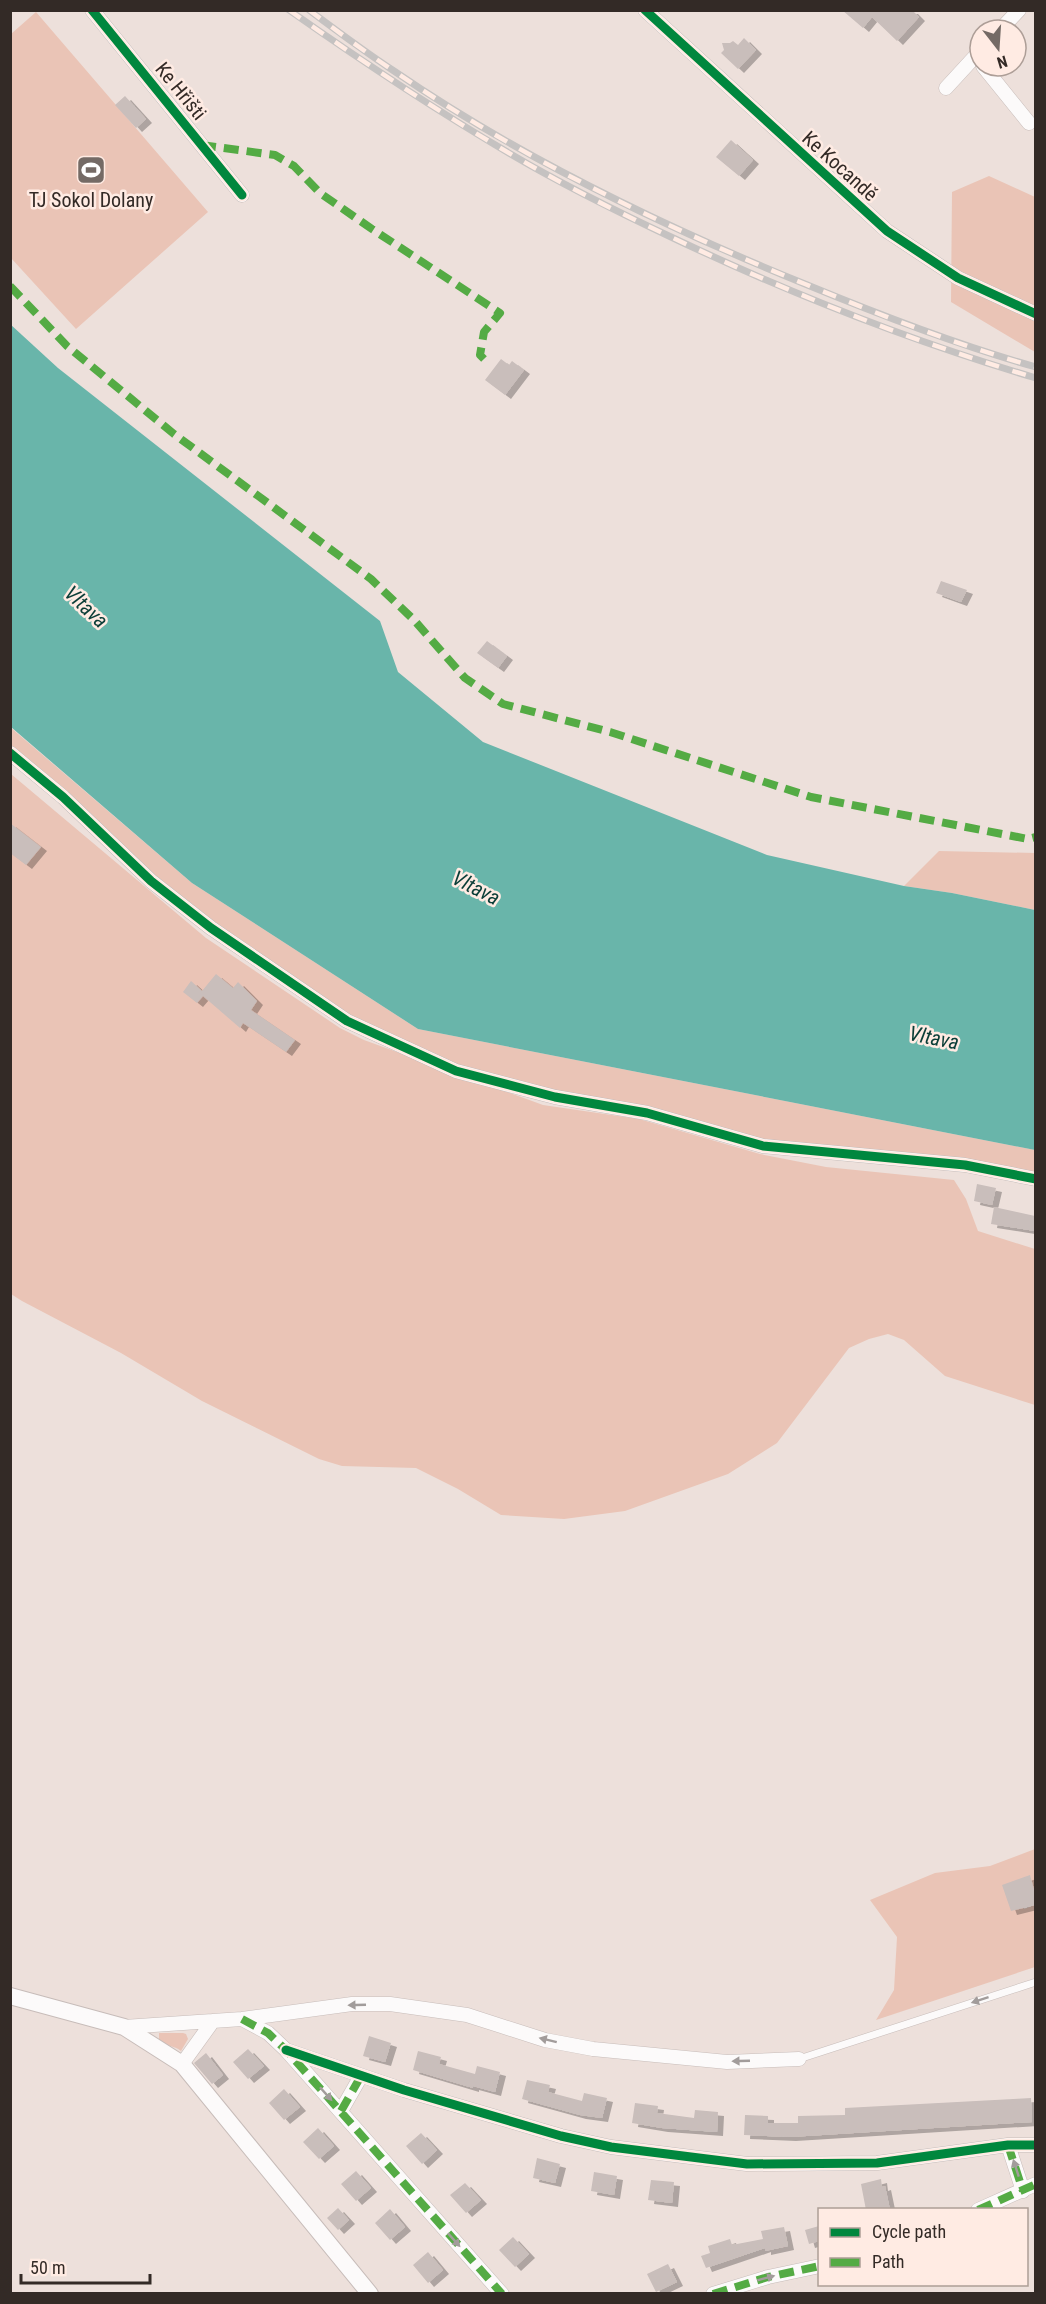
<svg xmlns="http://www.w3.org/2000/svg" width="1046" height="2304" font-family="'Roboto Condensed',sans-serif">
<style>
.green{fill:#eac4b6}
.water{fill:#69b5aa}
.building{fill:#c9bebb;filter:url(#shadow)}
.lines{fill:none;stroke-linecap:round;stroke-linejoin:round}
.service-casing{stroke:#c7bcb9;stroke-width:8}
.minor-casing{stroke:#c7bcb9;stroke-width:15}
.tertiary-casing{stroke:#c7bcb9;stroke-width:18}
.service{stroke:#fcfafa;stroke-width:7}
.minor{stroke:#fcfafa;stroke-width:14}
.tertiary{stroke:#fcfafa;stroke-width:16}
.rail-casing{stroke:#c5c2c1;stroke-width:7}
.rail{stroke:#ffebe3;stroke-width:4.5;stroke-dasharray:14;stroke-linecap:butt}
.quiet{stroke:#54ab44;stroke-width:8;stroke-dasharray:15 8;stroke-linecap:butt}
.cycleway-casing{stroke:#ffebe3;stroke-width:13}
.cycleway{stroke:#00873e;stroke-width:9}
.oneway{fill:#a29c9b}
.labels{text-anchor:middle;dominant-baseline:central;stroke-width:5;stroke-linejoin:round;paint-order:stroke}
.street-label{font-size:20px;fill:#332a26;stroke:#ffebe3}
.poi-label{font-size:20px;fill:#332a26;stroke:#ffebe3}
.water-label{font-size:21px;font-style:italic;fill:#0a3d37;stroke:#ffebe3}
</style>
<defs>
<filter id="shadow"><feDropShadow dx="6" dy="4" stdDeviation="0" flood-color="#0004"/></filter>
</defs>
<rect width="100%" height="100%" fill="#ede0db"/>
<path class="green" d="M 36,12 L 208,212 L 76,329 L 11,258 L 11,34 Z
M 989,176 L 1035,197 L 1035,352 L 951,302 L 952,192 Z
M 10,727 L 192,883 L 418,1029 L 1035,1150 L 1035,1179 L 763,1146 L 456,1071 L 347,1021 L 211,928 L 11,753 Z
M 11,774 L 206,938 L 340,1028 L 364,1040 L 543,1105 L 639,1119 L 760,1154 L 826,1167 L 954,1180 L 966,1199 L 978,1231 L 1035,1249 L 1035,1405 L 945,1376 L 904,1340 L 888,1334 L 869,1339 L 849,1348 L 777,1443 L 728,1474 L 625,1511 L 564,1519 L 501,1515 L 458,1489 L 416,1468 L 342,1466 L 319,1459 L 202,1401 L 121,1353 L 22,1301 L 11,1294 Z
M 939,851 L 1035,853 L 1035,910 L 952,893 L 904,886 Z
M 1035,1849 L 1035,1893 L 1029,1876 L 1023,1907 L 1024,1909 L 1035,1905 L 1035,1967 L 876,2020 L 894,1990 L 897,1937 L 870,1900 L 935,1873 L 990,1866 Z
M 159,2033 L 183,2033 L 186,2034 L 188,2039 L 181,2051 C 174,2045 166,2047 159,2040 Z"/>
<path class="water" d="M 10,324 L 58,368 L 380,621 L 398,672 L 483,742 L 767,855 L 904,886 L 952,893 L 1035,910 L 1035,1150 L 418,1029 L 192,883 L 11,727 Z"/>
<path class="building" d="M 842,10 L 912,10 L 919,17 L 897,41 L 872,17 L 863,28 Z
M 744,38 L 756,50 L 738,69 L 721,53 L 724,50 L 722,43 L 730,43 L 733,41 L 738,45 Z
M 125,96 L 146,119 L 136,128 L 115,105 Z
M 731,140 L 753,160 L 739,176 L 716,157 Z
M 501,359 L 509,365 L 512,361 L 524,370 L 505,395 L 485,380 Z
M 941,581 L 967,590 L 961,602 L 936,593 Z
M 487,641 L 507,656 L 498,668 L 477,653 Z
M 10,823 L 41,847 L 26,865 L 10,853 Z
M 216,974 L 233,988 L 238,982 L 257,1001 L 251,1010 L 295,1040 L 286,1052 L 243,1023 L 240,1028 L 203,996 L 197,1003 L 183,992 L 191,981 L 202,991 Z
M 977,1184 L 996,1188 L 992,1205 L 974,1201 Z
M 994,1207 L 1035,1216 L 1035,1231 L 991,1224 Z
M 1030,1875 L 1035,1893 L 1035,1905 L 1011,1911 L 1002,1885 Z
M 369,2036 L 391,2043 L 385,2062 L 363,2056 Z
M 248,2049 L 264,2066 L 248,2079 L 233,2062 Z
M 418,2051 L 441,2057 L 439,2064 L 475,2074 L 477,2066 L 500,2072 L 495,2092 L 473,2086 L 473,2088 L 413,2070 Z
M 206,2053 L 223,2075 L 212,2084 L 194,2063 Z
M 527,2080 L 550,2085 L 548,2092 L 582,2101 L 584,2093 L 607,2098 L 602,2118 L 580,2115 L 522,2099 Z
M 284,2089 L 300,2107 L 284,2120 L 269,2103 Z
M 1031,2098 L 1032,2122 L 790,2137 L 744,2135 L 745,2115 L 768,2116 L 768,2126 L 768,2123 L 798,2123 L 798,2116 L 845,2115 L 845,2108 Z
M 635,2103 L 658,2106 L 657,2113 L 694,2118 L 695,2110 L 718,2112 L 717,2132 L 662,2128 L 632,2123 Z
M 318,2128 L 334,2146 L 319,2159 L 303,2142 Z
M 421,2133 L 437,2150 L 422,2164 L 406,2146 Z
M 537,2158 L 560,2164 L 555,2183 L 533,2178 Z
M 356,2171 L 371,2188 L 356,2201 L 341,2184 Z
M 594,2172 L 617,2176 L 614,2195 L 591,2191 Z
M 881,2179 L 882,2187 L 885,2186 L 890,2210 L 866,2210 L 861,2184 Z
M 651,2180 L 674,2182 L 672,2203 L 648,2200 Z
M 465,2183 L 481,2200 L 466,2213 L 450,2195 Z
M 338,2208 L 349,2220 L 338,2230 L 327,2218 Z
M 390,2209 L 405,2227 L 390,2240 L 375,2223 Z
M 819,2226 L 819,2241 L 809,2244 L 805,2230 Z
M 784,2227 L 788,2246 L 765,2251 L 765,2248 L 706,2268 L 701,2256 L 710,2253 L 708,2246 L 730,2239 L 732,2245 L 763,2239 L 761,2231 Z
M 513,2237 L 529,2254 L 515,2267 L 499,2250 Z
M 428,2252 L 443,2270 L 428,2283 L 413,2265 Z
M 668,2264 L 677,2282 L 656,2292 L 647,2274 Z"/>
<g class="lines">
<g class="service-casing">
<path id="service" d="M 799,2059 L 1036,1982"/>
</g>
<g class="minor-casing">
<path id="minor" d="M 92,10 L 242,195
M 645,10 L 887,231 L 958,278 L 1036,314
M 1000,30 L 1019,10
M 983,66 L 1029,123
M 946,88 L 980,51
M 10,753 L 63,797 L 151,881 L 211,928 L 347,1021 L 456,1071 L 555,1097 L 647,1113 L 763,1146 L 965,1165 L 1036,1179
M 242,2019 L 268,2033 L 286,2050 L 502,2294
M 124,2027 L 242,2019 L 352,2004 L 390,2004 L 467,2015 L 545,2040 L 593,2049 L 727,2062 L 799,2059
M 286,2050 L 404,2090 L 561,2136 L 611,2147 L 747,2164 L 877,2163 L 1008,2145 L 1036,2145
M 182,2064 L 213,2021
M 341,2111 L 361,2076
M 1008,2145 L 1023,2191
M 978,2210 L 1036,2184
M 713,2294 L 768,2277 L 820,2266"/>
</g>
<g class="tertiary-casing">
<path id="tertiary" d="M 10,1996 L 124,2027 L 182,2064 L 370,2294"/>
</g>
<use href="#service" class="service"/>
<use href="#minor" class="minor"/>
<use href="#tertiary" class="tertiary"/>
<g class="rail-casing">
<path id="rail" d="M 289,10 C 363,62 437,111 514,156 C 565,186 618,212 671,237 C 789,293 911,341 1036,378
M 309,10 C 337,31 365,52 394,71 C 521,158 662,226 805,284 C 880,315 957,345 1036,367"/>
</g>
<use href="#rail" class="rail"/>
<path class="quiet" d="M 201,145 L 275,155 L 294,166 L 320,193 L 372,229 L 500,313 L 484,332 L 480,355 L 484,359
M 10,286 L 67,346 L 174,434 L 371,579 L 414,620 L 465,678 L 503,704 L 610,732 L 811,797 L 1028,839 L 1036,837
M 242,2019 L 268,2033 L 286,2050 L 502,2294
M 341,2111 L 361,2076
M 1008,2145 L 1023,2191
M 978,2210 L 1036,2184
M 713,2294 L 768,2277 L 820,2266"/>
<g class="cycleway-casing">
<path id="cycleway" d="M 92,10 L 242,195
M 645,10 L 887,231 L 958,278 L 1036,314
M 10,753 L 63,797 L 151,881 L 211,928 L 347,1021 L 456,1071 L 555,1097 L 647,1113 L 763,1146 L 965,1165 L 1036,1179
M 286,2050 L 404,2090 L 561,2136 L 611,2147 L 747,2164 L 877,2163 L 1008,2145 L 1036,2145"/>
</g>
<use href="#cycleway" class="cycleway"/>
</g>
<defs><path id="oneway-solid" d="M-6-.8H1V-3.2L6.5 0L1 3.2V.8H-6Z" transform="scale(1.5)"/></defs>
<g class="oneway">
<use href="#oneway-solid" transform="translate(980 2000) rotate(162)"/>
<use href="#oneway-solid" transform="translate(357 2005) rotate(178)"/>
<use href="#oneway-solid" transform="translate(548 2040) rotate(-166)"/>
<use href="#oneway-solid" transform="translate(741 2061) rotate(178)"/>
<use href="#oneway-solid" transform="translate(326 2094) rotate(48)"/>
<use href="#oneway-solid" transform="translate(1016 2168) rotate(-108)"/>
<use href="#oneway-solid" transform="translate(454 2240) rotate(48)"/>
<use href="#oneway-solid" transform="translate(766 2278) rotate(-15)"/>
</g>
<defs>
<g id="stadium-square" transform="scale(1.5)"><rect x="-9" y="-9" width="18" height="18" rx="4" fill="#746a65" stroke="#ffebe3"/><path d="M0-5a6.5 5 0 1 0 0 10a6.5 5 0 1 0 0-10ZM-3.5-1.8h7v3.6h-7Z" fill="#fff"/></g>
</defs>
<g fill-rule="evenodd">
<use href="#stadium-square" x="91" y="170"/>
</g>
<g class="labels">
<g class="street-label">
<text transform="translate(181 91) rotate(51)">Ke Hřišti</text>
<text transform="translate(840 166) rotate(42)">Ke Kocandě</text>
</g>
<g class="poi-label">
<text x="91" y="200">TJ Sokol Dolany</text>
</g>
<g class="water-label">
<text transform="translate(86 607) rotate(43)">Vltava</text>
<text transform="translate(476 888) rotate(27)">Vltava</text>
<text transform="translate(934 1038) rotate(11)">Vltava</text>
</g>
</g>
<rect width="1046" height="2304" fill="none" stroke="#332a26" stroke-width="24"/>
<rect x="818" y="2208" width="210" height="78" fill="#ffebe3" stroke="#ad9e97" stroke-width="1.5"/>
<rect x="830" y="2228" width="30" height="9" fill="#00873e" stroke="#ad9e97" stroke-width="1.5"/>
<text x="872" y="2238" font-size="18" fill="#332a26">Cycle path</text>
<rect x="830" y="2258" width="30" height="9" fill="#54ab44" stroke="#ad9e97" stroke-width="1.5"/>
<text x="872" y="2268" font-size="18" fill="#332a26">Path</text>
<g transform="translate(998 48) rotate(163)"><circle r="28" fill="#ffebe3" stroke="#ad9e97" stroke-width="1.5"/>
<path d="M0-4.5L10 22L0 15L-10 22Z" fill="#746a65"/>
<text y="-9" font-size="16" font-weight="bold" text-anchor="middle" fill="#332a26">N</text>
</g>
<path d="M21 2274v9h129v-9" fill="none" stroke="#332a26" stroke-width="3"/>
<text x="30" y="2274" font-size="18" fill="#332a26" stroke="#ffebe3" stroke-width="4.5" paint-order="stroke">50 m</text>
</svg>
